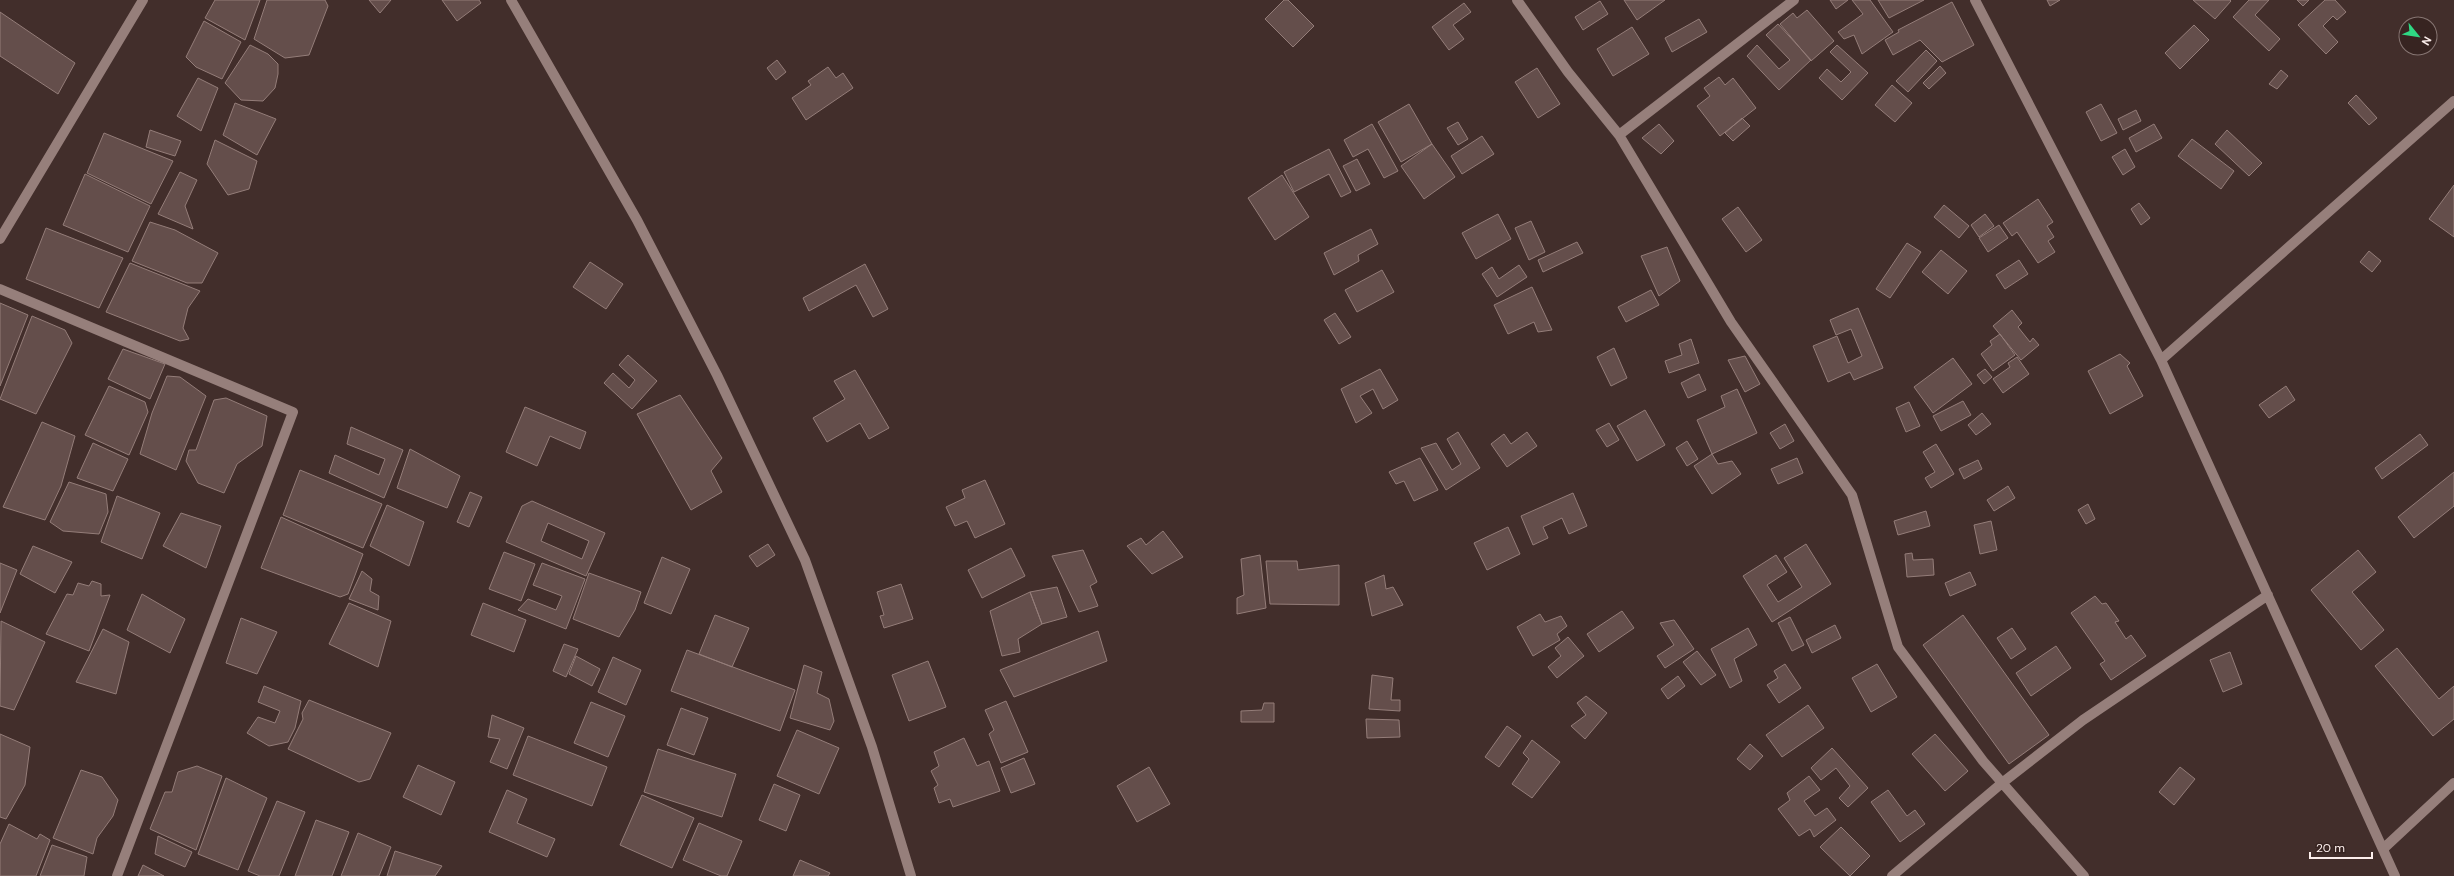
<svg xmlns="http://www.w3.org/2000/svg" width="2454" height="876" font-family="'DM Sans',sans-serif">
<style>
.building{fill:#644e4b;stroke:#947d79;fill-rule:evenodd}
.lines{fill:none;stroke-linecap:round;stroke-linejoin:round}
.minor{stroke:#967f7b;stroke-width:10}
</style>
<rect width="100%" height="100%" fill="#422e2b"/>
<path class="building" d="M 215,0 L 260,0 L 245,40 L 205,18 Z
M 267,0 L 325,0 L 328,6 L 309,55 L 285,58 L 254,39 Z
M 369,0 L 391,0 L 380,13 Z
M 442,0 L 479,0 L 481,3 L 457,21 Z
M 1284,0 L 1288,0 L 1314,26 L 1293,47 L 1265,19 Z
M 1624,0 L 1665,0 L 1637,20 Z
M 1830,0 L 1848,0 L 1836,9 Z
M 1852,0 L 1870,0 L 1893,32 L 1862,54 L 1854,35 L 1844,39 L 1838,32 L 1863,14 Z
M 1878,0 L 1924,0 L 1889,18 Z
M 2047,0 L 2060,0 L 2050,6 Z
M 2193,0 L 2230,0 L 2231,1 L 2215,19 Z
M 2249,0 L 2269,0 L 2255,15 L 2280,39 L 2269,51 L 2233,17 Z
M 2297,0 L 2309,0 L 2303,6 Z
M 2325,0 L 2335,0 L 2346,12 L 2337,20 L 2333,16 L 2323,26 L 2338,42 L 2326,54 L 2298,25 Z
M 1600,1 L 1608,14 L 1583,30 L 1575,17 Z
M 1952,2 L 1974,45 L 1942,62 L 1920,40 L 1893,55 L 1885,40 L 1899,32 L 1898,30 Z
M 1464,3 L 1471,12 L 1453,25 L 1464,39 L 1449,50 L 1432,27 Z
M 1807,10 L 1834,41 L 1811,61 L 1780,24 L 1793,13 L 1797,18 Z
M 0,12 L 75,63 L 58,94 L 0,56 Z
M 1699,19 L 1707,32 L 1672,52 L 1665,38 Z
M 204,21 L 241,42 L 222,79 L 196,67 L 186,57 Z
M 1778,24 L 1811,60 L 1779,90 L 1747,56 L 1757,45 L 1779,69 L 1790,60 L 1766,35 Z
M 2194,25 L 2209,40 L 2180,69 L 2165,53 Z
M 1632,27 L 1649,54 L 1613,76 L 1597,49 Z
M 250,45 L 268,54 L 278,64 L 278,74 L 275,88 L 263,101 L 241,100 L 225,83 Z
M 1837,45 L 1868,73 L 1842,100 L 1819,78 L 1827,69 L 1841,82 L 1851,72 L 1830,52 Z
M 1926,50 L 1937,61 L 1908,92 L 1896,81 Z
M 777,60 L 786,72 L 776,80 L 767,68 Z
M 1940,66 L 1946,73 L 1929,89 L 1923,83 Z
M 828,67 L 836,78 L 843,73 L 853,88 L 806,120 L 792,98 L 811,85 L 808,81 Z
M 1537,68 L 1560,104 L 1538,118 L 1515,82 Z
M 2281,70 L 2288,76 L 2277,89 L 2269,84 Z
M 1719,77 L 1725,85 L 1733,78 L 1756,108 L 1720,136 L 1697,106 L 1710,96 L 1704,88 Z
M 198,78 L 218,88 L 201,131 L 177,116 Z
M 1892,85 L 1912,103 L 1895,122 L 1875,105 Z
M 2356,95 L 2377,118 L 2369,125 L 2348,103 Z
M 235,103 L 276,119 L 257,155 L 223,135 Z
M 1409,104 L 1432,144 L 1401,162 L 1378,122 Z
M 2101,104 L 2117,133 L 2101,141 L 2086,112 Z
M 2136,110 L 2141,121 L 2123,130 L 2118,119 Z
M 1742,118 L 1750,126 L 1733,141 L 1725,133 Z
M 1458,122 L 1468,139 L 1458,145 L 1447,128 Z
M 1372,124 L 1398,171 L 1384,178 L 1368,149 L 1353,157 L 1344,140 Z
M 1659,124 L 1674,141 L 1661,154 L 1642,138 Z
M 2154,124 L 2162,138 L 2136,152 L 2129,138 Z
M 150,130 L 181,141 L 175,156 L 146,147 Z
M 2227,130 L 2262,163 L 2249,176 L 2215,144 Z
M 104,133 L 173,161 L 151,204 L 87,173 Z
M 1482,136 L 1494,154 L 1462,174 L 1451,156 Z
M 2192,139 L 2234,171 L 2221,189 L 2178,156 Z
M 215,140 L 257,161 L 249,189 L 228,195 L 207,164 Z
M 1432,144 L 1455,177 L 1424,199 L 1401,166 Z
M 1329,149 L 1351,192 L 1341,197 L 1329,174 L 1294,192 L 1284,172 Z
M 2125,149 L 2135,167 L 2123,175 L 2112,157 Z
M 1357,159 L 1370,184 L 1356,191 L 1343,166 Z
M 180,172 L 197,180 L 185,206 L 193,229 L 158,214 Z
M 85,174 L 150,206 L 128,252 L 63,225 Z
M 1282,175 L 1309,217 L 1275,240 L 1248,198 Z
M 2454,185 L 2454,237 L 2429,219 Z
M 2038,199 L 2053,222 L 2047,226 L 2054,237 L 2048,241 L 2055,252 L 2038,263 L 2017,232 L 2012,236 L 2003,223 Z
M 2139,203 L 2150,218 L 2141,225 L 2131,209 Z
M 1944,205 L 1969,226 L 1959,238 L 1934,217 Z
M 1738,207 L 1762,240 L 1746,252 L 1722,219 Z
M 1498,214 L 1511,239 L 1476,259 L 1462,233 Z
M 1985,214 L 1994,226 L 1979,237 L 1971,225 Z
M 1531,221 L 1545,252 L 1529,260 L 1515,228 Z
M 150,222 L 175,230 L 218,253 L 202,283 L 187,283 L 132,261 Z
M 1999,225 L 2008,238 L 1988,252 L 1979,238 Z
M 46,228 L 123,258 L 99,308 L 26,279 Z
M 1371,229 L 1378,244 L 1358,255 L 1359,261 L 1334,275 L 1324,253 Z
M 1577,242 L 1583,253 L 1543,272 L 1538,260 Z
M 1907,243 L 1921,252 L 1890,298 L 1876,289 Z
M 1667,247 L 1680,281 L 1659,296 L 1641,256 Z
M 1941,250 L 1967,271 L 1948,294 L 1922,272 Z
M 2369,251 L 2381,261 L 2372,272 L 2360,262 Z
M 2019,260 L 2028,274 L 2005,289 L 1996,275 Z
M 590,262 L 623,284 L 606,309 L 573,287 Z
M 130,263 L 200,291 L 188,308 L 183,328 L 189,339 L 180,341 L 106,312 Z
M 865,264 L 888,309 L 873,317 L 856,285 L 809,311 L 803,298 Z
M 1519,265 L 1527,277 L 1497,297 L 1482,274 L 1492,267 L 1499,279 Z
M 1382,270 L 1394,292 L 1357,312 L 1345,290 Z
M 1532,287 L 1552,330 L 1538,332 L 1534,322 L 1508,334 L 1494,305 Z
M 1651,290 L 1659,305 L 1626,322 L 1618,307 Z
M 0,303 L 28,315 L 0,386 Z
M 1858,308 L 1883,368 L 1854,380 L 1850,372 L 1828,382 L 1813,346 L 1837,336 L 1848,363 L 1862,356 L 1851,329 L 1836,335 L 1830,320 Z
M 2012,310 L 2022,323 L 2018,327 L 2030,342 L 2033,338 L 2039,345 L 2021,360 L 1993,326 Z
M 1335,313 L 1351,337 L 1339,344 L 1324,320 Z
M 32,316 L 65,330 L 72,343 L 36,414 L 0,399 Z
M 2000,334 L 2015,355 L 1993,371 L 1981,354 L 1992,345 L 1990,341 Z
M 1691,339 L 1699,363 L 1669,373 L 1665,361 L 1682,355 L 1679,344 Z
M 1614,348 L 1627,378 L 1611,386 L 1597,357 Z
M 123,349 L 165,364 L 150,399 L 108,379 Z
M 2120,354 L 2130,363 L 2127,366 L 2143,396 L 2110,414 L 2088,371 Z
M 628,355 L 657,381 L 632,409 L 604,383 L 613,373 L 629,388 L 635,380 L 619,365 Z
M 1745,356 L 1760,384 L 1745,392 L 1728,360 Z
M 2017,357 L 2029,374 L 2003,393 L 1993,379 L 2010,367 L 2008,363 Z
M 1953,358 L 1972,384 L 1933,413 L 1914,387 Z
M 1380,369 L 1398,400 L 1383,409 L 1373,389 L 1360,396 L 1372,413 L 1356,423 L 1341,389 Z
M 1985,369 L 1992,377 L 1984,384 L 1977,375 Z
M 855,370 L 889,428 L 869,439 L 860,423 L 827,442 L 813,418 L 845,399 L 834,381 Z
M 1699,374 L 1706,390 L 1688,398 L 1681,383 Z
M 167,376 L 180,377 L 206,396 L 176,470 L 140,454 L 152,413 Z
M 109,386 L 145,402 L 148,412 L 129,455 L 85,435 Z
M 2286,386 L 2295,400 L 2269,418 L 2259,405 Z
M 1737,389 L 1757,433 L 1712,454 L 1697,420 L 1725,407 L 1721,396 Z
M 680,395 L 722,458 L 711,471 L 722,492 L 691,510 L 637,414 Z
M 226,398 L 267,416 L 262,446 L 237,464 L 224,493 L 198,483 L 186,461 L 189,450 L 196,450 L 214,400 Z
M 1963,401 L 1971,415 L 1941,431 L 1933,416 Z
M 1909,402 L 1920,426 L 1906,432 L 1896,408 Z
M 525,407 L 586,432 L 580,449 L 550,436 L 537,466 L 506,452 Z
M 1645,410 L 1665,445 L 1637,461 L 1617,426 Z
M 1982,413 L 1991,424 L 1976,435 L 1968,425 Z
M 42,422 L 75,436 L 61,486 L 45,520 L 3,507 Z
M 1609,423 L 1619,440 L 1607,447 L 1596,430 Z
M 1785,424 L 1794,441 L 1780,449 L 1770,433 Z
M 351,427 L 403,450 L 384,498 L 329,473 L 335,455 L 379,475 L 385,459 L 347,444 Z
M 1458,432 L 1480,468 L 1446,490 L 1421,448 L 1436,443 L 1452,470 L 1461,464 L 1447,439 Z
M 1527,432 L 1537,446 L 1507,467 L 1491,444 L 1504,434 L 1511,444 Z
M 2420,434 L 2428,445 L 2382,479 L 2375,468 Z
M 1687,441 L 1698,459 L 1687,466 L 1676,448 Z
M 93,443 L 128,459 L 113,491 L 77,478 Z
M 1936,444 L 1954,474 L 1931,488 L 1925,478 L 1935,472 L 1923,452 Z
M 410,449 L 460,476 L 447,508 L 397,488 Z
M 1712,454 L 1718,464 L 1732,461 L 1741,474 L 1712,494 L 1694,466 Z
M 1420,458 L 1438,490 L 1414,501 L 1404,481 L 1396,484 L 1389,472 Z
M 1797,458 L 1803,473 L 1778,484 L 1771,469 Z
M 1978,460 L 1982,469 L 1964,479 L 1959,469 Z
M 300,470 L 382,504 L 363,548 L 283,515 Z
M 2454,472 L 2454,506 L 2414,538 L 2398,517 Z
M 985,480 L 1005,524 L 975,538 L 967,521 L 955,526 L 946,507 L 965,498 L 962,490 Z
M 69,482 L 106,494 L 108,512 L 99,534 L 63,531 L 50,522 Z
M 2008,486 L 2015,498 L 1994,511 L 1987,500 Z
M 470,492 L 482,497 L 469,527 L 457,522 Z
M 1573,493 L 1587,526 L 1569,534 L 1562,518 L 1543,527 L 1548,538 L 1533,545 L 1521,516 Z
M 117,496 L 160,513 L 142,559 L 101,542 Z
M 532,501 L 605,533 L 586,576 L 506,542 L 522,506 ZM 548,523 L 589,541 L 582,559 L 541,541 Z
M 2088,504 L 2095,519 L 2086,524 L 2078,510 Z
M 387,505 L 424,522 L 409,566 L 370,546 Z
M 1926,511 L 1930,526 L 1898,535 L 1894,521 Z
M 181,513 L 221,526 L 206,568 L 163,546 Z
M 281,517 L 363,554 L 348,594 L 340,597 L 261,568 Z
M 1991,521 L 1997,550 L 1980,554 L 1974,525 Z
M 1508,527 L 1520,554 L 1487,570 L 1474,543 Z
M 1163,531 L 1183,557 L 1152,574 L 1127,546 L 1141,538 L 1146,545 Z
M 768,544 L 775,555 L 757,567 L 749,556 Z
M 1806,544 L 1831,584 L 1772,622 L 1743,576 L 1776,555 L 1787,572 L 1767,585 L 1778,602 L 1802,587 L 1784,558 Z
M 33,546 L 72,562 L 55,593 L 20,574 Z
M 1011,548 L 1025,576 L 982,598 L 968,570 Z
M 1083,550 L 1097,582 L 1090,586 L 1098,606 L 1079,612 L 1052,556 Z
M 2358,550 L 2376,572 L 2352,592 L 2384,630 L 2361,650 L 2311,590 Z
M 504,552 L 535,564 L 521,601 L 489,589 Z
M 1912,553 L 1913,560 L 1933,559 L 1934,575 L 1907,577 L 1905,554 Z
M 1260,555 L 1266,608 L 1237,614 L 1237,598 L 1244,595 L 1241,559 Z
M 662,557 L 690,569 L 671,614 L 644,603 Z
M 1266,561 L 1297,561 L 1298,570 L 1339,565 L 1339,605 L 1270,604 Z
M 0,563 L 17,570 L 0,613 Z
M 542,563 L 585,579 L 566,629 L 518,610 L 528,599 L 556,610 L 562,596 L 533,585 Z
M 362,571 L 372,579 L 370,591 L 379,596 L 378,610 L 349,599 Z
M 1970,572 L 1976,585 L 1950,596 L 1945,583 Z
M 589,573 L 641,592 L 635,610 L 619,637 L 573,619 Z
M 1384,575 L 1386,589 L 1393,587 L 1403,605 L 1372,616 L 1365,583 Z
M 92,581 L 101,584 L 101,596 L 110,595 L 89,651 L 46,634 L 67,594 L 73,595 L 78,583 L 89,586 Z
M 901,584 L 913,619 L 884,628 L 880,616 L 884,615 L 877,592 Z
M 1057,587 L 1067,617 L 1042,624 L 1030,592 Z
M 1030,592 L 1042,624 L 1018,639 L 1020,652 L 1002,656 L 990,611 Z
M 142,594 L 185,619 L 170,653 L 127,630 Z
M 2095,596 L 2102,604 L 2106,603 L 2119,621 L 2115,622 L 2126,639 L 2131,635 L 2146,656 L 2111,680 L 2100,664 L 2105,661 L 2071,613 Z
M 349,603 L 391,621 L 378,667 L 329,644 Z
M 483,603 L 526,620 L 514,652 L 471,635 Z
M 1622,611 L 1634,628 L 1599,652 L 1587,634 Z
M 1540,614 L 1545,622 L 1561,616 L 1567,626 L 1557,634 L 1560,640 L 1533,656 L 1517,627 Z
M 715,615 L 749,628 L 732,667 L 699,654 Z
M 1963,615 L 2049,735 L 2009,764 L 1923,645 Z
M 1790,617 L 1804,645 L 1792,651 L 1778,623 Z
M 241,618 L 277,632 L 257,674 L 226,663 Z
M 1674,620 L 1694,649 L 1665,668 L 1657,656 L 1674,645 L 1660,623 Z
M 1,621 L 45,642 L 14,710 L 0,706 Z
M 1835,625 L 1841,638 L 1812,653 L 1806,640 Z
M 1748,628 L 1757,645 L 1734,659 L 1742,681 L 1730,688 L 1711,649 Z
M 2012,628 L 2026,649 L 2011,659 L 1997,638 Z
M 103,629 L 129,642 L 116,694 L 76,682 Z
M 1098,631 L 1107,661 L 1014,697 L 1000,670 Z
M 1568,637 L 1584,656 L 1557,678 L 1548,667 L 1561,656 L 1555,648 Z
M 564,644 L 578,649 L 566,677 L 553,671 Z
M 2056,646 L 2071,668 L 2031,696 L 2016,673 Z
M 2397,648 L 2439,699 L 2454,686 L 2454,719 L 2433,736 L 2375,666 Z
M 687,650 L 795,690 L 780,731 L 671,691 Z
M 1697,651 L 1716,675 L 1701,685 L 1683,662 Z
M 2230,652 L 2242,684 L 2223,692 L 2210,660 Z
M 576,656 L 600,669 L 592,686 L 569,674 Z
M 613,657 L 641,670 L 626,705 L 598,692 Z
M 928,661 L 946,707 L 909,721 L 892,675 Z
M 1785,664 L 1801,688 L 1779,703 L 1767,685 L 1778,678 L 1774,671 Z
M 1877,664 L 1897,697 L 1871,712 L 1852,678 Z
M 804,665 L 822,672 L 817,693 L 829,699 L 834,721 L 830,730 L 790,718 Z
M 1372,675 L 1393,678 L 1391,700 L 1400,700 L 1400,711 L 1369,709 Z
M 1678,676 L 1685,686 L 1668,699 L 1661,689 Z
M 264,686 L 301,701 L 295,728 L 288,742 L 269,746 L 247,733 L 258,717 L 275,723 L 280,711 L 258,702 Z
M 1586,696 L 1607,713 L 1585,739 L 1571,726 L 1586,715 L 1577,703 Z
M 309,700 L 391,733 L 370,779 L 359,782 L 288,749 L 303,719 L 302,713 Z
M 1006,701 L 1028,752 L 1001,763 L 989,734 L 994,730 L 985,710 Z
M 591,702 L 625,716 L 608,757 L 574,743 Z
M 1264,703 L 1274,703 L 1274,722 L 1241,722 L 1241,711 L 1262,710 Z
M 1808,705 L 1824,728 L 1782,757 L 1766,735 Z
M 681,708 L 708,718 L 694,755 L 667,745 Z
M 492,715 L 524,728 L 507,769 L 490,762 L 500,739 L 488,737 Z
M 1366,719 L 1399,720 L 1400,737 L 1367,738 Z
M 1507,726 L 1521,736 L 1499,767 L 1485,757 Z
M 797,730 L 839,748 L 819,794 L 777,776 Z
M 0,734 L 30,747 L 25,785 L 6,819 L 0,817 Z
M 1935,734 L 1968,771 L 1945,791 L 1912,754 Z
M 528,736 L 607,767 L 592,806 L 513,775 Z
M 964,738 L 977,766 L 989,761 L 1000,791 L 953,807 L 950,799 L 939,803 L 934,788 L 938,785 L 931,771 L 939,766 L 934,752 Z
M 1532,740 L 1560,762 L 1532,798 L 1512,784 L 1529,759 L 1523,753 Z
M 1750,744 L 1763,756 L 1750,770 L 1737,759 Z
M 1832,748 L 1868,788 L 1848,807 L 1839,798 L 1850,786 L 1836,768 L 1821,780 L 1811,768 Z
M 658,749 L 736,774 L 722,817 L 644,792 Z
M 1024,758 L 1035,784 L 1011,793 L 1001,768 Z
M 418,765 L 455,782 L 441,815 L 403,797 Z
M 197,766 L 222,776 L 196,850 L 150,829 L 165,792 L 172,792 L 178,772 Z
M 1149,767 L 1170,804 L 1137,822 L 1117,786 Z
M 2180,767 L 2195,779 L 2174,805 L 2159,792 Z
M 81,770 L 102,777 L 118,800 L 113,816 L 97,838 L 93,854 L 53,838 Z
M 1809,776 L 1820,790 L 1804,801 L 1815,816 L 1827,808 L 1836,820 L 1814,837 L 1810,829 L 1799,836 L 1778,809 L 1790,800 L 1787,793 Z
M 226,778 L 267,798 L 238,870 L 198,854 Z
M 774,784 L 800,795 L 786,831 L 759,820 Z
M 507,790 L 527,799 L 517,823 L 555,839 L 547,857 L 489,832 Z
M 1888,790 L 1907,816 L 1915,810 L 1925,824 L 1900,842 L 1871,802 Z
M 642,795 L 694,818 L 672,868 L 620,845 Z
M 277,801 L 305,812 L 279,876 L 260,876 L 248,871 Z
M 316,820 L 349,832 L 332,876 L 295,876 Z
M 699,823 L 742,841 L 727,876 L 721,876 L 683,860 Z
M 9,824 L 37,839 L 40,834 L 50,840 L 36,876 L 0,876 L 0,844 Z
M 1841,827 L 1870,856 L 1850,876 L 1820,847 Z
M 358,833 L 391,847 L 379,876 L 341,876 Z
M 158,836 L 192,852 L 185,867 L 155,854 Z
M 52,845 L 87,857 L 84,876 L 40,876 Z
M 395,851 L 442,866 L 435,876 L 387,876 Z
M 800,860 L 830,873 L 828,876 L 793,876 Z
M 143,865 L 164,876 L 138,876 Z"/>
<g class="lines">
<path class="minor" d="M 511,0 L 637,220 L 717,375 L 805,560 L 872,747 L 911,876
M 1517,0 L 1568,72 L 1619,135 L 1731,322 L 1852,495 L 1898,647 L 1983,761 L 2084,876
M 1975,0 L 2161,360 L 2395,876
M 1619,135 L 1794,0
M 0,239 L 143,0
M 0,289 L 293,412 L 117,876
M 2161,360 L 2454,101
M 2383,849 L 2454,783
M 1892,876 L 2002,783 L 2083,720 L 2268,595"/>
</g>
<g transform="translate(2418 36) rotate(120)"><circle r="19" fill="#372421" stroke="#867572"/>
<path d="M0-3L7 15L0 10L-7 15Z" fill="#2fd883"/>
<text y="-6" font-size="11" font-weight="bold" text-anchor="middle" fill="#fceeec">N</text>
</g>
<path d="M2310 852v6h62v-6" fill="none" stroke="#fceeec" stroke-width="2"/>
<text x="2316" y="852" font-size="12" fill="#fceeec" stroke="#372421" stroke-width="3" paint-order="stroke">20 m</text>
</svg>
